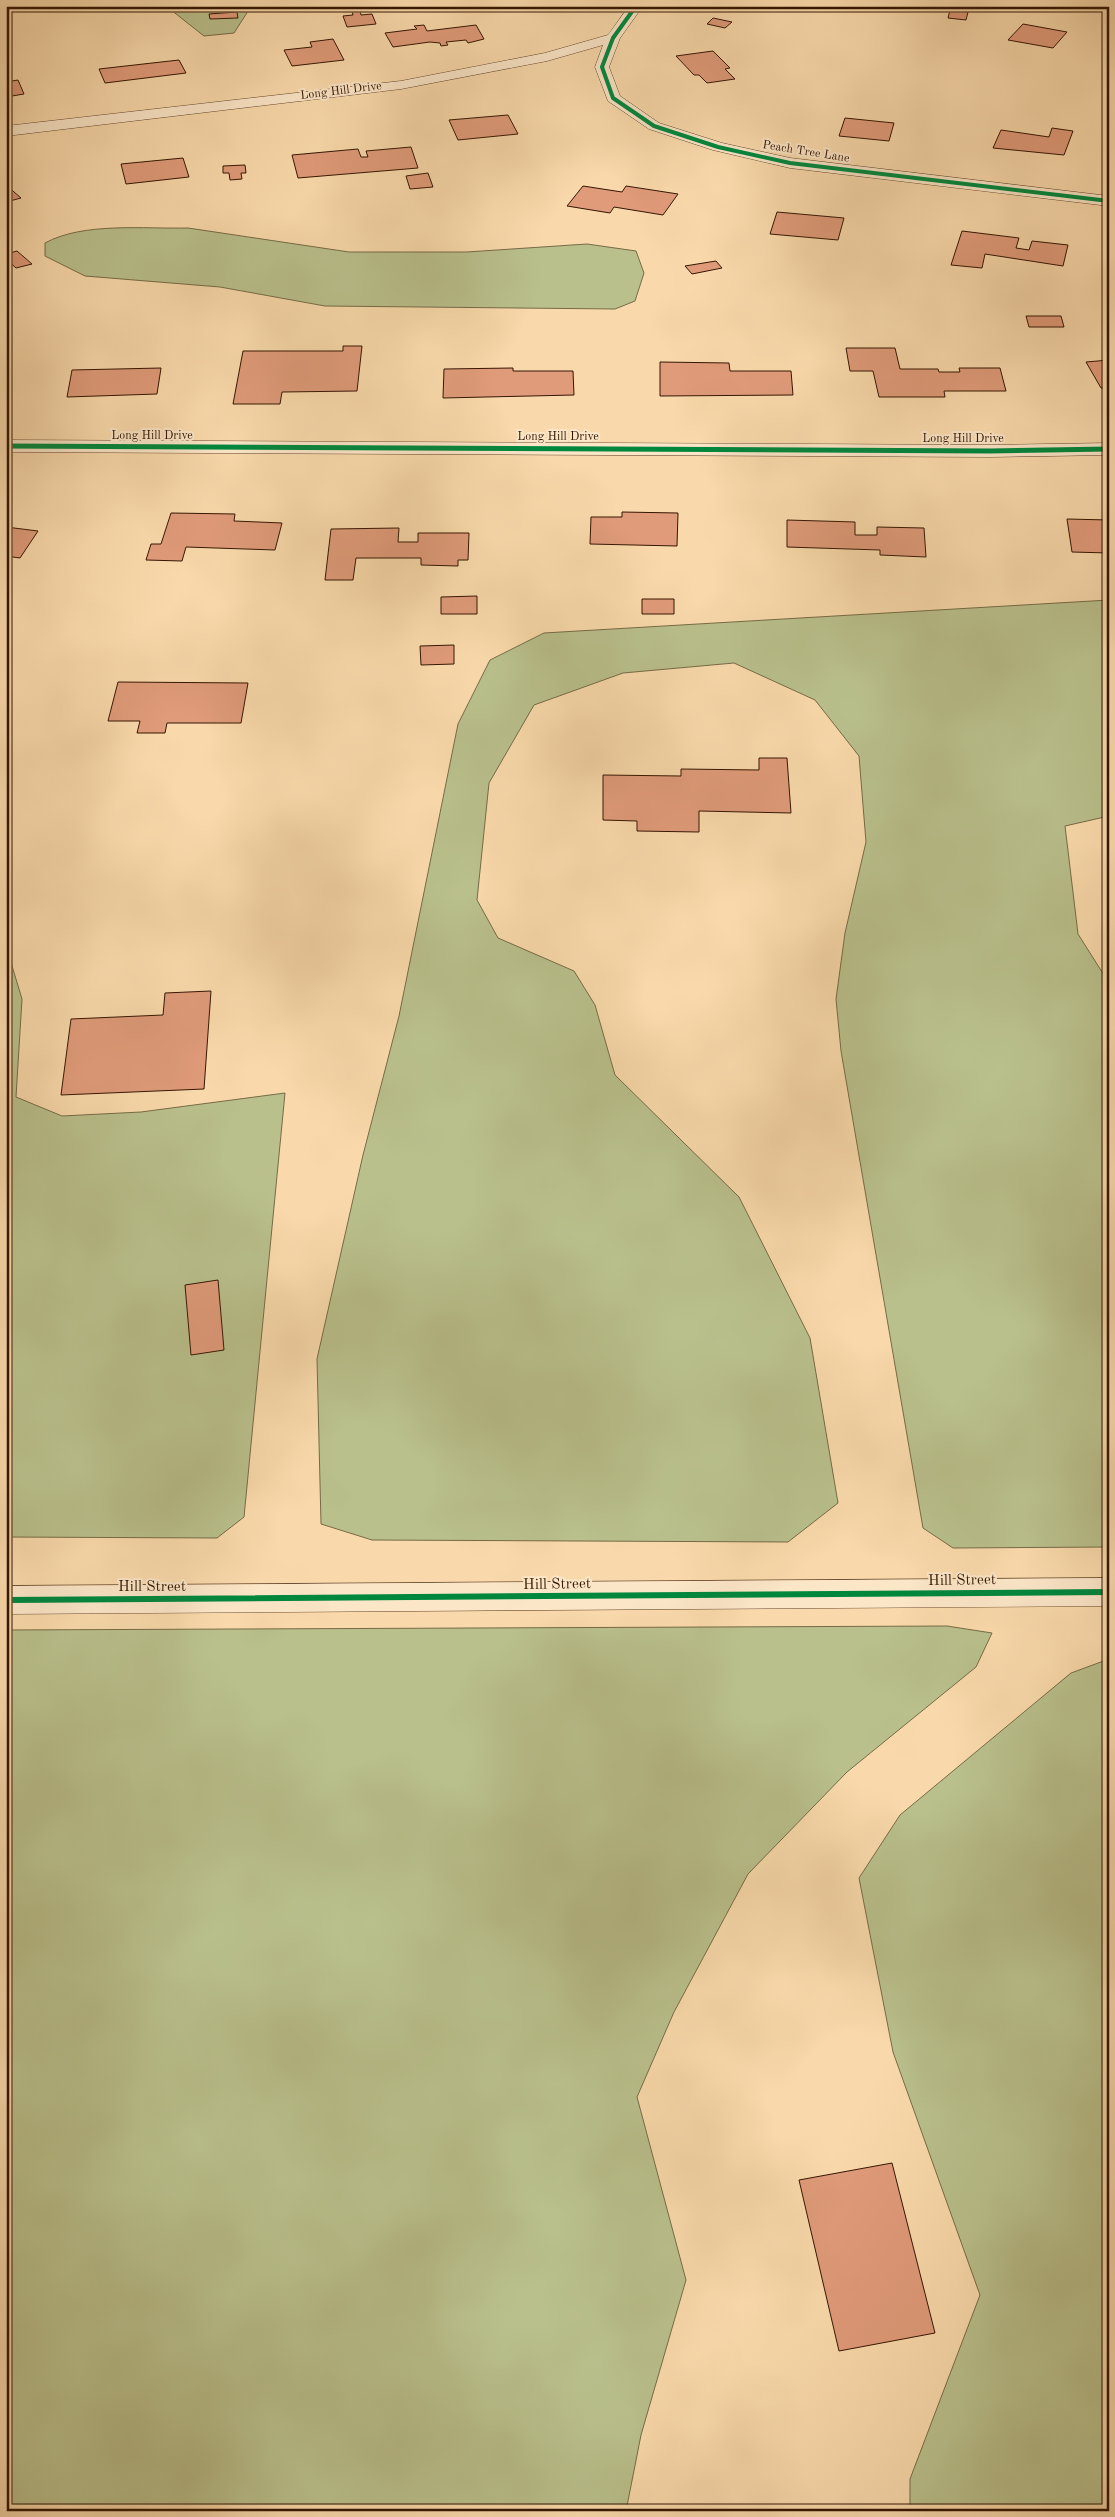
<svg xmlns="http://www.w3.org/2000/svg" width="1115" height="2517" font-family="'Old Standard TT',serif">
<style>
.green{fill:#b9c08c;stroke:#766b46}
.building{fill:#e09b7a;stroke:#341601}
.lines{fill:none;stroke-linecap:round;stroke-linejoin:round}
.street-casing{stroke:#65472c;stroke-width:1}
.street{fill:#fbe6c8;fill-rule:evenodd}
.cycleway-far2-casing{stroke:#fbe6c8;stroke-width:5.5}
.cycleway-far1-casing{stroke:#fbe6c8;stroke-width:8}
.cycleway-casing{stroke:#fbe6c8;stroke-width:9}
.cycleway-far2{stroke:#00873e;stroke-width:4}
.cycleway-far1{stroke:#00873e;stroke-width:5}
.cycleway{stroke:#00873e;stroke-width:6}
.labels{text-anchor:middle;dominant-baseline:central;stroke-width:4;stroke-linejoin:round;paint-order:stroke}
.far-street-label{font-size:12px;fill:#341601;stroke:#fbe6c8}
.street-label{font-size:15px;fill:#341601;stroke:#fbe6c8}
</style>
<rect width="100%" height="100%" fill="#f9d9ab"/>
<filter id="stains"><feTurbulence type="fractalNoise" baseFrequency=".004" numOctaves="4"/><feColorMatrix values="0 0 0 0 .2 0 0 0 0 .09 0 0 0 0 .02 0 0 0 .5 -.17"/></filter>
<radialGradient id="worn" r=".72"><stop offset=".6" stop-color="#630" stop-opacity="0"/><stop offset="1" stop-color="#630" stop-opacity=".3"/></radialGradient>
<path class="green" d="M 166,6 L 249,6 L 250,8 L 234,33 L 204,36 Z
M 188,228 L 349,252 L 467,252 L 587,244 L 636,251 L 644,273 L 635,301 L 615,309 L 325,306 L 220,287 L 85,276 L 45,256 L 45,243 C 83,222 145,229 188,228 Z
M 1109,600 L 1109,816 L 1065,826 L 1078,934 L 1109,983 L 1109,1547 L 953,1548 L 923,1528 L 841,1051 L 836,999 L 845,933 L 866,842 L 859,756 L 815,700 L 734,663 L 623,673 L 534,705 L 489,783 L 477,900 L 498,938 L 574,971 L 595,1005 L 615,1075 L 739,1197 L 810,1338 L 838,1503 L 788,1542 L 372,1540 L 321,1524 L 317,1359 L 363,1155 L 399,1016 L 458,724 L 490,660 L 544,633 Z
M 6,946 L 22,999 L 16,1097 L 62,1116 L 141,1112 L 285,1093 L 244,1517 L 217,1538 L 6,1537 Z
M 947,1626 L 992,1633 L 976,1667 L 847,1772 L 748,1874 L 674,2012 L 637,2097 L 686,2280 L 641,2435 L 626,2511 L 6,2511 L 6,1630 Z
M 1109,1659 L 1109,2511 L 910,2511 L 910,2479 L 980,2295 L 893,2052 L 859,1878 L 900,1815 L 1071,1673 Z"/>
<path class="building" d="M 360,10 L 361,15 L 372,14 L 376,24 L 347,27 L 343,16 L 353,15 L 352,11 Z
M 950,10 L 968,12 L 966,20 L 948,18 Z
M 237,12 L 238,18 L 210,19 L 209,14 Z
M 713,18 L 732,22 L 725,28 L 707,24 Z
M 1023,24 L 1067,32 L 1053,48 L 1008,40 Z
M 424,25 L 427,31 L 476,25 L 484,39 L 468,43 L 466,40 L 446,42 L 448,45 L 441,46 L 440,43 L 430,42 L 393,47 L 385,33 L 417,29 L 414,26 Z
M 333,39 L 344,60 L 292,66 L 284,50 L 312,47 L 310,42 Z
M 713,51 L 730,68 L 725,69 L 735,79 L 707,83 L 699,75 L 694,75 L 676,56 Z
M 179,60 L 186,73 L 105,83 L 99,69 Z
M 18,80 L 24,94 L 6,97 L 6,82 Z
M 508,115 L 518,134 L 458,140 L 449,120 Z
M 845,118 L 894,123 L 889,141 L 839,136 Z
M 1052,128 L 1073,131 L 1064,155 L 993,148 L 1001,130 L 1049,137 Z
M 411,147 L 418,168 L 298,178 L 292,155 L 358,149 L 361,157 L 368,157 L 366,151 Z
M 183,158 L 189,177 L 126,184 L 121,164 Z
M 245,165 L 246,173 L 241,173 L 242,179 L 230,180 L 229,173 L 223,173 L 223,166 Z
M 428,173 L 433,187 L 410,189 L 406,176 Z
M 6,185 L 21,198 L 6,202 Z
M 583,186 L 622,192 L 626,186 L 678,194 L 663,215 L 614,207 L 610,213 L 567,206 Z
M 777,212 L 844,218 L 838,240 L 770,234 Z
M 962,231 L 1019,238 L 1016,248 L 1029,250 L 1032,241 L 1068,245 L 1063,266 L 985,254 L 982,268 L 951,265 Z
M 17,251 L 32,264 L 16,268 L 6,259 L 6,254 Z
M 716,261 L 722,268 L 692,274 L 685,266 Z
M 1026,316 L 1061,316 L 1064,327 L 1029,327 Z
M 343,346 L 362,346 L 357,391 L 282,392 L 280,404 L 233,404 L 243,351 L 343,351 Z
M 846,348 L 895,348 L 900,369 L 938,369 L 939,372 L 960,372 L 959,368 L 1000,368 L 1006,391 L 944,391 L 945,397 L 879,397 L 873,371 L 850,371 Z
M 1109,360 L 1109,388 L 1101,388 L 1086,362 Z
M 660,362 L 729,363 L 730,371 L 791,371 L 793,395 L 660,396 Z
M 161,368 L 157,394 L 67,397 L 72,370 Z
M 513,368 L 513,371 L 573,371 L 574,395 L 443,398 L 444,369 Z
M 622,512 L 678,513 L 677,546 L 590,544 L 591,517 L 622,517 Z
M 171,513 L 235,514 L 234,521 L 282,523 L 275,550 L 186,547 L 182,561 L 146,560 L 151,544 L 161,544 Z
M 1067,519 L 1109,520 L 1109,553 L 1072,552 Z
M 787,520 L 855,522 L 855,535 L 877,535 L 877,527 L 924,528 L 926,557 L 880,555 L 880,550 L 787,547 Z
M 6,527 L 38,531 L 20,558 L 6,556 Z
M 399,528 L 398,542 L 418,542 L 418,533 L 469,533 L 468,560 L 458,560 L 458,566 L 421,565 L 421,558 L 356,558 L 353,580 L 325,580 L 331,529 Z
M 477,596 L 477,614 L 441,614 L 441,597 Z
M 642,599 L 674,599 L 674,614 L 642,614 Z
M 454,645 L 454,664 L 421,665 L 420,646 Z
M 118,682 L 248,683 L 241,723 L 167,723 L 165,733 L 137,733 L 140,721 L 108,721 Z
M 759,758 L 787,758 L 791,813 L 699,811 L 699,832 L 637,831 L 637,821 L 603,820 L 603,775 L 681,776 L 681,769 L 759,770 Z
M 211,991 L 204,1089 L 61,1095 L 71,1019 L 163,1015 L 165,993 Z
M 218,1280 L 224,1350 L 191,1355 L 185,1285 Z
M 892,2163 L 935,2333 L 839,2351 L 799,2180 Z"/>
<g class="lines">
<g class="street-casing">
<path id="street" d="M 629,6 L 643,6 L 620,38 L 609,67 L 620,96 L 659,123 L 722,143 L 790,158 L 1109,196 L 1109,206 L 790,168 L 713,150 L 649,129 L 608,101 L 595,67 L 603,45 L 547,61 L 401,89 L 6,136 L 6,126 L 401,81 L 545,53 L 608,35 Z
M 6,440 L 990,445 L 1109,443 L 1109,455 L 990,457 L 6,452 Z
M 1109,1578 L 1109,1606 L 6,1614 L 6,1586 Z"/>
</g>
<use href="#street" class="street"/>
<g class="cycleway-far2-casing">
<path id="cycleway-far2" d="M 636,6 L 613,38 L 602,67 L 613,98 L 654,126 L 718,147 L 790,163 L 1109,201"/>
</g>
<g class="cycleway-far1-casing">
<path id="cycleway-far1" d="M 6,446 L 990,451 L 1109,449"/>
</g>
<g class="cycleway-casing">
<path id="cycleway" d="M 6,1600 L 1109,1592"/>
</g>
<use href="#cycleway-far2" class="cycleway-far2"/>
<use href="#cycleway-far1" class="cycleway-far1"/>
<use href="#cycleway" class="cycleway"/>
</g>
<g class="labels">
<g class="far-street-label">
<text transform="translate(341 91) rotate(-7)">Long Hill Drive</text>
<text transform="translate(806 152) rotate(9)">Peach Tree Lane</text>
<text x="152" y="436">Long Hill Drive</text>
<text x="558" y="437">Long Hill Drive</text>
<text x="963" y="439">Long Hill Drive</text>
</g>
<g class="street-label">
<text transform="translate(962 1581) rotate(-1)">Hill Street</text>
<text transform="translate(557 1585) rotate(-1)">Hill Street</text>
<text x="152" y="1587">Hill Street</text>
</g>
</g>
<rect width="1115" height="2517" fill="none" stroke="#f9d9ab" stroke-width="25"/>
<rect x="8" y="8" width="1100" height="2502" fill="none" stroke="#341601" stroke-width="2.5"/>
<rect x="12" y="12" width="1090" height="2492" fill="none" stroke="#341601"/>
<rect width="100%" height="100%" filter="url(#stains)"/>
<rect width="100%" height="100%" fill="url(#worn)"/>
</svg>
